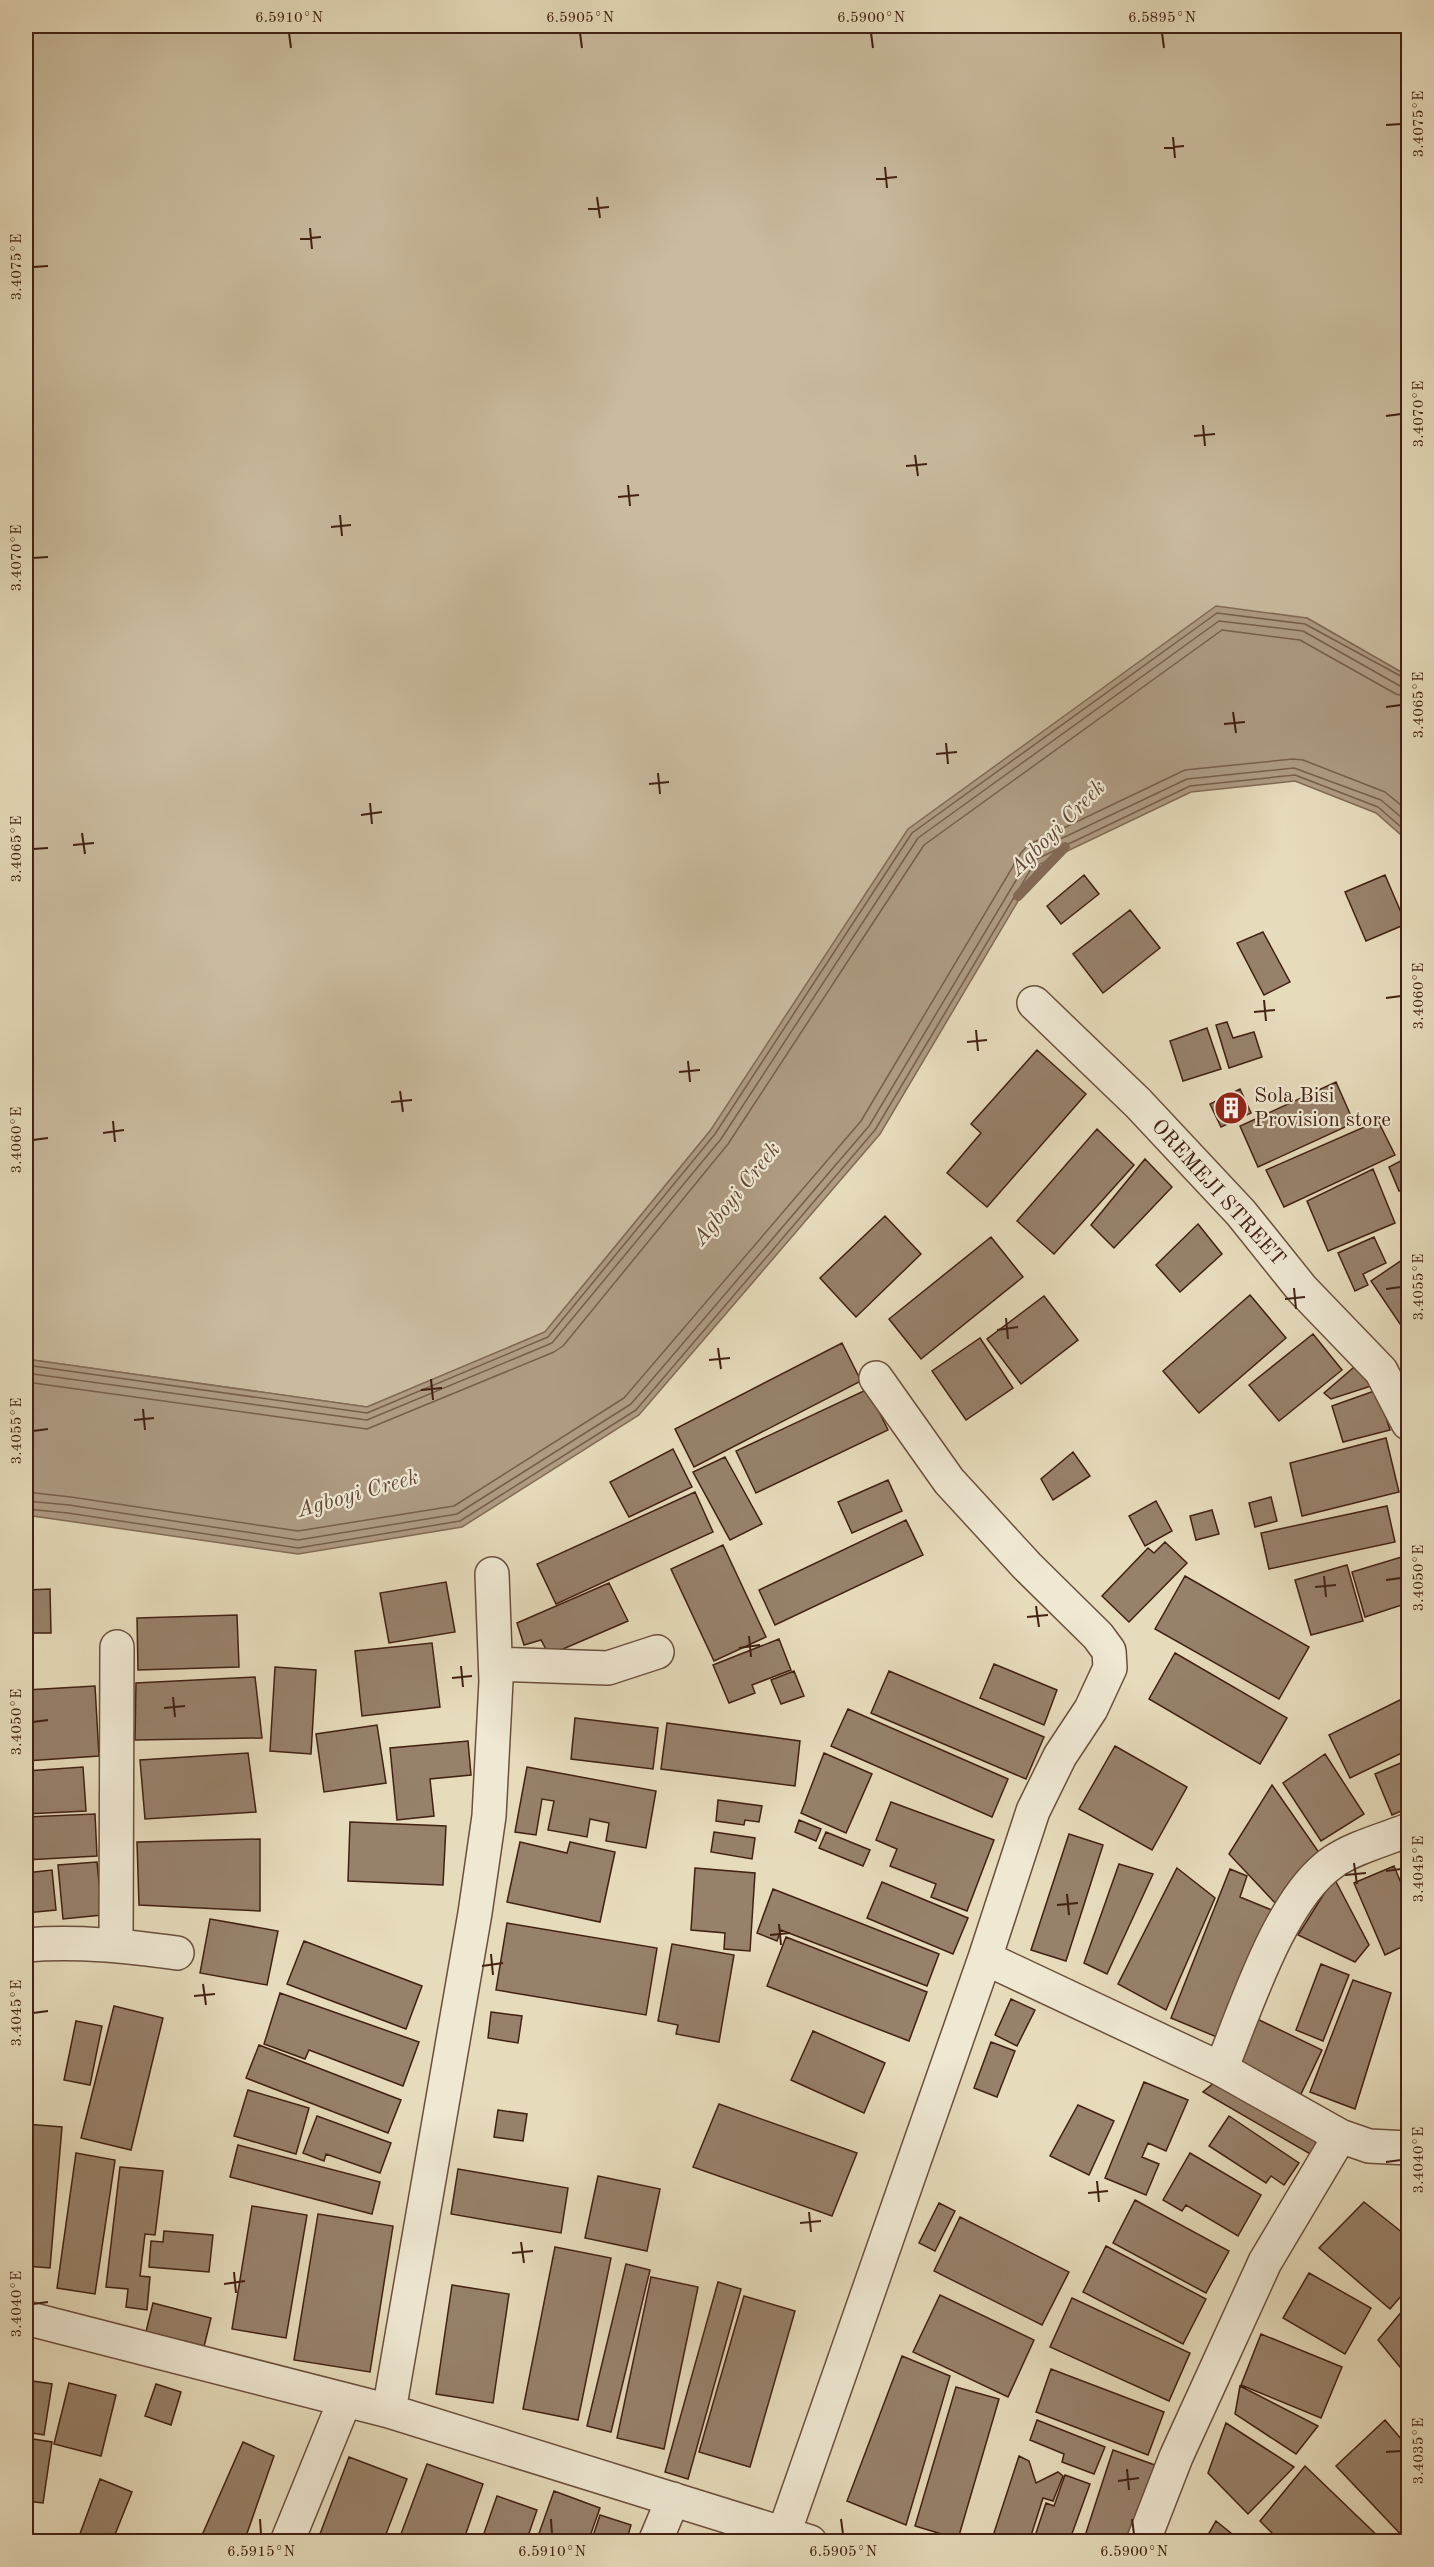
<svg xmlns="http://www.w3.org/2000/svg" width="1434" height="2567" font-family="'Old Standard TT',serif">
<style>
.green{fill:#cabb9e;stroke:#866e58;stroke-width:1.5}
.water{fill:#ae9b82;stroke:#836a55;stroke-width:1.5}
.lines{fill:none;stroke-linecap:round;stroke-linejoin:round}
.shore{stroke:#785e4a;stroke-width:1.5}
.stream{stroke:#836a55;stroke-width:10}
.building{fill:#97816a;stroke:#422012;stroke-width:1.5}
.minor-casing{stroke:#6b4f3c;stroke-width:36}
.minor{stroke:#efe8d3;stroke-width:33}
.ticks{fill:none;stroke:#422012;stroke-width:2}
.labels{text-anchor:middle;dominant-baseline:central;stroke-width:4.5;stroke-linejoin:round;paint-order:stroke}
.poi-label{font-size:21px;fill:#422012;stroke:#efe8d3;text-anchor:start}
.street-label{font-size:21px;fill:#422012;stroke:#efe8d3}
.water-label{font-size:22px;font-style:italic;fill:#624534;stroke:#efe8d3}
.neatline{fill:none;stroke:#422012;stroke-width:2}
.ticks-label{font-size:15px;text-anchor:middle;fill:#422012}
</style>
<rect width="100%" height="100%" fill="#e6dbbb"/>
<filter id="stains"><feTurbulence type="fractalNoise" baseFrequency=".00333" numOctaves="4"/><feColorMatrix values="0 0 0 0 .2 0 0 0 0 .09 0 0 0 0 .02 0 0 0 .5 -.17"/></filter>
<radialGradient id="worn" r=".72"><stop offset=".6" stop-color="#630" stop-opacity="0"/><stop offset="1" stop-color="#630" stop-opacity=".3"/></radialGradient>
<path class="green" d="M 26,26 L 1408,26 L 1408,676 L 1307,618 L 710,1131 L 545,1332 L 367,1407 L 26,1359 Z"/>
<path class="water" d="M 1216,606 L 1307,618 L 1408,676 L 1408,841 L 1376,813 L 1295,781 L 1191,792 L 1040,864 L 880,1134 L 639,1415 L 462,1527 L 298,1554 L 26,1515 L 26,1359 L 367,1407 L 545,1332 L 710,1131 L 908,829 Z"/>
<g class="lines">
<path class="shore" d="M 26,1365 L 367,1413 L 548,1337 L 715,1134 L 912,833 L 1217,613 L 1305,624 L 1408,680
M 26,1373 L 367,1420 L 552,1343 L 721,1139 L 918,838 L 1219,621 L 1303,631 L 1400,686 L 1408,688
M 26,1382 L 367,1429 L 554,1352 L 563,1346 L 728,1144 L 924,845 L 1222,630 L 1300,640 L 1396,694 L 1408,697
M 26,1492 L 71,1497 L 298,1531 L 454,1506 L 624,1398 L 861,1121 L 1021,853 L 1028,845 L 1185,770 L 1293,759 L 1303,760 L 1385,792 L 1408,811
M 26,1501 L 69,1505 L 298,1540 L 457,1514 L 631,1404 L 869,1126 L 1033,852 L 1187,779 L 1294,768 L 1381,800 L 1408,823
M 26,1509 L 68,1513 L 298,1548 L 460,1521 L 636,1410 L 875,1130 L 1037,859 L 1190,786 L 1295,775 L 1378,807 L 1408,833"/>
<path class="stream" d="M 1018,896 L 1065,847"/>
</g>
<path class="building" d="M 1084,875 L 1099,894 L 1061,924 L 1047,906 Z
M 1385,875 L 1406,924 L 1366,941 L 1345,892 Z
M 1130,910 L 1160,948 L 1103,993 L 1073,954 Z
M 1263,932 L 1290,982 L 1264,995 L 1237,943 Z
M 1227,1022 L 1233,1038 L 1254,1032 L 1262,1057 L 1229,1068 L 1216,1025 Z
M 1207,1028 L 1221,1069 L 1183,1081 L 1170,1041 Z
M 1037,1050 L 1086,1094 L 987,1207 L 947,1173 L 981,1133 L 971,1124 Z
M 1336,1082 L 1354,1123 L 1258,1167 L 1240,1126 Z
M 1240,1089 L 1251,1113 L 1221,1127 L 1210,1104 Z
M 1378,1121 L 1395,1155 L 1284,1207 L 1266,1170 Z
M 1097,1129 L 1134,1165 L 1054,1254 L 1017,1221 Z
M 1408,1157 L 1408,1187 L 1399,1191 L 1389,1167 Z
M 1145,1159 L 1172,1187 L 1114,1248 L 1091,1225 Z
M 1373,1169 L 1395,1223 L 1328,1251 L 1307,1201 Z
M 885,1216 L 921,1254 L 856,1317 L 820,1278 Z
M 1198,1224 L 1222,1254 L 1180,1292 L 1156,1265 Z
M 991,1237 L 1023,1277 L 921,1359 L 889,1319 Z
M 1374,1237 L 1386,1263 L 1363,1274 L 1368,1285 L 1355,1291 L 1338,1253 Z
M 1408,1256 L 1408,1318 L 1400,1324 L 1371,1281 Z
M 1250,1295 L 1286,1338 L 1199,1413 L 1163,1371 Z
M 1044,1296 L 1078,1340 L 1021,1384 L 987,1339 Z
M 1313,1334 L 1342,1370 L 1279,1421 L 1249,1385 Z
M 980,1338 L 1013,1388 L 966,1420 L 932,1371 Z
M 842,1343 L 861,1381 L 694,1467 L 675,1429 Z
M 1360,1362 L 1371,1386 L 1331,1399 L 1324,1393 Z
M 868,1389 L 888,1430 L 756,1493 L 736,1451 Z
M 1377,1390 L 1390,1430 L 1343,1442 L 1332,1406 Z
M 1386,1438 L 1399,1492 L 1302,1516 L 1290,1463 Z
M 673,1449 L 692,1487 L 629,1517 L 610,1482 Z
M 1073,1452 L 1090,1476 L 1053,1500 L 1041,1479 Z
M 725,1457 L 762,1524 L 730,1540 L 693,1472 Z
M 888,1480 L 902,1511 L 852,1533 L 838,1502 Z
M 695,1492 L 713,1532 L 556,1604 L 537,1564 Z
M 1271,1497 L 1277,1521 L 1255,1527 L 1249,1503 Z
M 1156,1501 L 1172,1531 L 1145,1546 L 1129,1516 Z
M 1387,1506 L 1395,1542 L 1269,1569 L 1261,1533 Z
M 1212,1510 L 1219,1534 L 1196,1540 L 1190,1516 Z
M 906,1520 L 923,1555 L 775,1625 L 759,1590 Z
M 1165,1542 L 1187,1563 L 1129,1622 L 1102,1596 L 1148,1548 L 1154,1553 Z
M 723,1545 L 766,1637 L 714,1661 L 671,1569 Z
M 1408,1555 L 1408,1603 L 1365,1617 L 1352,1572 Z
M 1347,1565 L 1363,1621 L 1311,1635 L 1295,1580 Z
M 1185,1576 L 1309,1647 L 1279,1699 L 1155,1629 Z
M 446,1582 L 455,1632 L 389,1643 L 380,1593 Z
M 609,1583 L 628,1621 L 549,1655 L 541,1640 L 524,1645 L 517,1623 Z
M 50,1589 L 51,1633 L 26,1633 L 26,1590 Z
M 237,1615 L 239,1667 L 138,1670 L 137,1618 Z
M 779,1639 L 791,1670 L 752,1685 L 755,1693 L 729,1703 L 713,1665 Z
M 432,1643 L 440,1707 L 362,1716 L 355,1651 Z
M 1175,1653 L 1287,1718 L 1260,1764 L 1149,1699 Z
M 994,1664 L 1057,1690 L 1044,1725 L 980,1698 Z
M 275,1667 L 316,1670 L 311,1754 L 270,1751 Z
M 794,1671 L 804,1696 L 781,1704 L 771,1680 Z
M 889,1671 L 1044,1737 L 1026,1779 L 871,1713 Z
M 255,1677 L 262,1738 L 135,1740 L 136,1683 Z
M 95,1686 L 99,1756 L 26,1761 L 26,1690 Z
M 1408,1696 L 1408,1750 L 1350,1778 L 1329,1735 Z
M 848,1709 L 1008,1779 L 992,1817 L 831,1746 Z
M 575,1718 L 658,1728 L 653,1769 L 571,1759 Z
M 667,1723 L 800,1741 L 795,1786 L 661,1769 Z
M 377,1725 L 386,1783 L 324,1792 L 316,1734 Z
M 468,1741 L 471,1775 L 430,1779 L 434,1816 L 397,1820 L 390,1748 Z
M 1115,1746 L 1187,1787 L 1152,1850 L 1079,1809 Z
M 248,1753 L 256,1812 L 145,1819 L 140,1760 Z
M 824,1753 L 872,1774 L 846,1833 L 801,1813 Z
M 1325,1754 L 1364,1814 L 1321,1841 L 1283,1783 Z
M 1408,1760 L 1408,1808 L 1392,1815 L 1375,1774 Z
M 83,1767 L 86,1811 L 26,1814 L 26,1771 Z
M 527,1767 L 656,1791 L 646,1848 L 606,1841 L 609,1823 L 590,1819 L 587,1837 L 548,1830 L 554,1801 L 542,1799 L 536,1835 L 515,1832 Z
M 1272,1785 L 1322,1857 L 1277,1905 L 1229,1854 Z
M 718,1800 L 762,1806 L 759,1822 L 745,1820 L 744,1825 L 716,1821 Z
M 891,1802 L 994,1840 L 967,1911 L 931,1897 L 936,1884 L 890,1866 L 897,1849 L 876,1840 Z
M 95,1814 L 97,1856 L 26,1860 L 26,1817 Z
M 799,1820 L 821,1829 L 816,1841 L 795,1832 Z
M 350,1822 L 446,1826 L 443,1885 L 348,1881 Z
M 714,1832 L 755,1838 L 752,1859 L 711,1852 Z
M 826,1832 L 870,1850 L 863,1866 L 819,1848 Z
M 1069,1834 L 1103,1845 L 1066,1961 L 1031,1950 Z
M 260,1839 L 260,1911 L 139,1905 L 137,1842 Z
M 520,1842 L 567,1853 L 570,1842 L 615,1852 L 600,1922 L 507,1902 Z
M 1408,1848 L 1408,1874 L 1400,1851 Z
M 97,1862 L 102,1915 L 63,1919 L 58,1865 Z
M 1119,1864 L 1153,1874 L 1107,1974 L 1084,1963 Z
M 1394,1866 L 1408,1900 L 1408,1944 L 1385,1955 L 1354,1883 Z
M 695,1868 L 755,1873 L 750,1951 L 724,1949 L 725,1933 L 691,1930 Z
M 1177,1868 L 1215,1898 L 1166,2010 L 1118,1984 Z
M 1230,1869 L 1247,1876 L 1240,1897 L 1274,1911 L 1224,2040 L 1171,2018 Z
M 52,1870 L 56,1910 L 26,1913 L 26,1873 Z
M 1334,1878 L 1369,1945 L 1355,1962 L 1298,1935 Z
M 882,1882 L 968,1918 L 953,1954 L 867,1918 Z
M 773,1889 L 939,1954 L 927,1986 L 781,1930 L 777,1941 L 757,1933 Z
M 210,1919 L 278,1931 L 267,1985 L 200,1973 Z
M 507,1923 L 657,1948 L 646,2015 L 496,1990 Z
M 786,1937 L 927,1992 L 909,2041 L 767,1986 Z
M 304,1941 L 422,1986 L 406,2029 L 287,1984 Z
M 672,1944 L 734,1955 L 719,2042 L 676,2034 L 678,2025 L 658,2021 Z
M 1321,1964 L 1349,1975 L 1323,2041 L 1296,2030 Z
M 1353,1980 L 1391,1993 L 1355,2109 L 1310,2092 Z
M 280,1993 L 419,2042 L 403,2086 L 309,2050 L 305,2059 L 264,2044 Z
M 1011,1999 L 1035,2010 L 1017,2046 L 995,2035 Z
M 114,2006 L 163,2018 L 131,2150 L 81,2138 Z
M 491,2012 L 522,2016 L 518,2043 L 488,2038 Z
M 1253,2017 L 1322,2050 L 1300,2096 L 1231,2062 Z
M 76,2021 L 102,2026 L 90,2085 L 64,2080 Z
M 813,2031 L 885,2063 L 864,2113 L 791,2080 Z
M 991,2042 L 1015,2051 L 997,2097 L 974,2088 Z
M 259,2045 L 401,2100 L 388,2133 L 246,2078 Z
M 1144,2082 L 1188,2100 L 1166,2151 L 1148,2143 L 1142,2157 L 1159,2164 L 1146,2195 L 1105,2178 Z
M 1215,2082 L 1321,2139 L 1312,2155 L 1203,2092 Z
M 248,2090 L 309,2108 L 296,2154 L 234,2136 Z
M 719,2104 L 857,2153 L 832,2216 L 693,2167 Z
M 1078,2105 L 1114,2121 L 1089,2175 L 1050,2156 Z
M 498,2110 L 527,2114 L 523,2141 L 494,2137 Z
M 317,2116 L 391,2143 L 380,2173 L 326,2154 L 324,2161 L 303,2153 Z
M 1229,2116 L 1299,2163 L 1284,2185 L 1271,2176 L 1266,2183 L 1209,2146 Z
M 26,2124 L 62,2127 L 50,2268 L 26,2266 Z
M 238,2145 L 380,2182 L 372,2214 L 230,2177 Z
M 76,2153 L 115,2160 L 95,2294 L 57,2288 Z
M 1190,2153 L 1261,2195 L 1238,2236 L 1186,2205 L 1182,2211 L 1163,2200 Z
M 120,2167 L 163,2171 L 155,2235 L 145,2234 L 140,2276 L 150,2277 L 147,2310 L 126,2307 L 128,2289 L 106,2287 Z
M 458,2169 L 568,2188 L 561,2233 L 451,2214 Z
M 598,2176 L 660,2189 L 647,2251 L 585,2238 Z
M 1135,2200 L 1229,2251 L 1206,2293 L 1113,2243 Z
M 1364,2202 L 1408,2237 L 1408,2288 L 1390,2309 L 1319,2248 Z
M 939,2203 L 955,2211 L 935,2251 L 919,2243 Z
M 252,2206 L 307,2215 L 286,2338 L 232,2329 Z
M 318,2214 L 393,2226 L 370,2372 L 294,2360 Z
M 960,2217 L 1069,2272 L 1042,2325 L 934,2271 Z
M 164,2231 L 213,2235 L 209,2272 L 149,2267 L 151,2241 L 163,2242 Z
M 1106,2246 L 1206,2299 L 1183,2344 L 1083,2292 Z
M 555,2247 L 611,2258 L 578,2420 L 523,2409 Z
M 626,2264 L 650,2270 L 611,2432 L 587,2426 Z
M 1309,2273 L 1371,2308 L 1345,2354 L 1283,2318 Z
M 651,2277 L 698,2287 L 664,2449 L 617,2438 Z
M 718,2282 L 741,2289 L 688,2479 L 665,2472 Z
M 452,2285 L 509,2294 L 493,2403 L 436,2394 Z
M 940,2295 L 1034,2340 L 1008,2397 L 913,2352 Z
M 744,2296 L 795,2311 L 750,2467 L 699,2452 Z
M 1072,2298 L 1190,2353 L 1169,2401 L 1050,2347 Z
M 153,2303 L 211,2318 L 202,2355 L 144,2340 Z
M 1408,2304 L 1408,2377 L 1378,2340 Z
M 1261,2334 L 1342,2367 L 1321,2418 L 1241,2385 Z
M 902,2356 L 950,2376 L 906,2525 L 847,2501 Z
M 1051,2369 L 1164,2412 L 1148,2455 L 1036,2412 Z
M 26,2380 L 52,2384 L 44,2435 L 26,2432 Z
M 69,2383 L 116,2395 L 101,2456 L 54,2444 Z
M 156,2384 L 181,2392 L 171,2425 L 145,2416 Z
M 1240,2386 L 1318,2426 L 1296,2454 L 1235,2414 Z
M 956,2387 L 999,2399 L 958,2539 L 915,2526 Z
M 1037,2420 L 1105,2447 L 1094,2474 L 1062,2462 L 1064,2454 L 1030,2440 Z
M 1385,2420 L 1408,2447 L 1408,2542 L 1336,2466 Z
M 1226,2423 L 1294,2467 L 1248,2514 L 1208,2473 Z
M 26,2438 L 52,2442 L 43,2503 L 26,2501 Z
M 243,2442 L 274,2456 L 244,2542 L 199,2542 Z
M 1113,2450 L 1155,2465 L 1129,2542 L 1083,2542 Z
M 1019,2456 L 1029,2461 L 1036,2483 L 1058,2472 L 1063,2476 L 1053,2501 L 1043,2498 L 1029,2542 L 991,2542 Z
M 349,2457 L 407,2479 L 383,2542 L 317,2542 Z
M 427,2464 L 483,2484 L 463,2542 L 398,2542 Z
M 1305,2466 L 1384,2542 L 1281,2542 L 1260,2521 Z
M 1065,2475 L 1090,2484 L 1069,2542 L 1033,2542 L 1046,2503 L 1054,2506 Z
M 100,2479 L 132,2492 L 112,2542 L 77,2542 Z
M 554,2491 L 600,2508 L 588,2542 L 536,2542 Z
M 497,2496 L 537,2510 L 526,2542 L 481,2542 Z
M 600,2515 L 631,2525 L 626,2542 L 591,2542 Z
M 1216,2521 L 1242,2542 L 1204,2542 Z"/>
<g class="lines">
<g class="minor-casing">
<path id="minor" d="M 1034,1003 L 1138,1103 L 1241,1213 L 1302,1289 L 1381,1371 L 1408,1423
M 496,1664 L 608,1668 L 657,1652
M 116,1944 L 117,1647
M 26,1945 C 78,1941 126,1946 177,1953
M 985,1958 L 1221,2069 L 1340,2136 L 1369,2146 L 1408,2148
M 1221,2069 C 1245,2011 1280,1898 1333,1862 C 1355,1847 1384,1840 1408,1830
M 26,2318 L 389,2411 L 810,2542
M 389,2411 L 475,1913 L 489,1816 L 496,1681 L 492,1574
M 784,2533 L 985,1958 L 1033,1811 L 1060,1756 L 1091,1709 L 1110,1668 L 1109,1651 L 1098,1636 L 1027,1566 L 949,1481 L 876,1378
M 287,2542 L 345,2400
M 655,2542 L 673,2499
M 1143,2542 L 1176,2457 L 1265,2262 L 1340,2136"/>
</g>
<use href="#minor" class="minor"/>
</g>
<path class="ticks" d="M 289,33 L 291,48M 580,33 L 582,48M 871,33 L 873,48M 1162,33 L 1164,48M 1386,125 L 1401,124M 1173,137 L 1175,158M 1164,148 L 1184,146M 885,167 L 887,188M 876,179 L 897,177M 597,197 L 600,218M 588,209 L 609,207M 310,228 L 312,249M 300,239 L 321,237M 33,267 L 48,266M 1386,416 L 1401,414M 1203,425 L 1205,446M 1194,436 L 1215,434M 915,455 L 918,476M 906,466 L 927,464M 628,485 L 630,506M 618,497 L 639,495M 340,515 L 342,536M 331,527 L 351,525M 33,558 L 48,557M 1386,707 L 1401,705M 1233,712 L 1236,733M 1224,724 L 1245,722M 946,743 L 948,764M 936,754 L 957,752M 658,773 L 660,794M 649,784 L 669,782M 370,803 L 372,824M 361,815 L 382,812M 82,833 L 85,854M 73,845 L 94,843M 33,849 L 48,848M 1386,998 L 1401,996M 1264,1000 L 1266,1021M 1254,1012 L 1275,1010M 976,1030 L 978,1051M 967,1042 L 987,1040M 688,1061 L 690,1082M 679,1072 L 700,1070M 400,1091 L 403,1112M 391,1102 L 412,1100M 113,1121 L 115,1142M 103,1133 L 124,1130M 33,1140 L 48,1138M 1294,1288 L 1296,1309M 1386,1289 L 1401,1287M 1285,1299 L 1305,1297M 1006,1318 L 1008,1339M 997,1330 L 1018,1327M 718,1348 L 721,1369M 709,1360 L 730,1358M 431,1379 L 433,1400M 421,1390 L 442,1388M 143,1409 L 145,1430M 134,1420 L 154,1418M 33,1431 L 48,1429M 1324,1576 L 1326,1597M 1386,1580 L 1401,1578M 1315,1587 L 1336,1585M 1036,1606 L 1039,1627M 1027,1617 L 1048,1615M 749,1636 L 751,1657M 739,1648 L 760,1645M 461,1666 L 463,1687M 452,1678 L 472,1676M 173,1697 L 175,1717M 164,1708 L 185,1706M 33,1722 L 48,1720M 1354,1863 L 1357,1884M 1386,1871 L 1401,1869M 1345,1875 L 1366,1873M 1067,1894 L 1069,1915M 1057,1905 L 1078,1903M 779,1924 L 781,1945M 770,1935 L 790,1933M 491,1954 L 493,1975M 482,1966 L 503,1963M 203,1984 L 206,2005M 194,1996 L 215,1994M 33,2013 L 48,2011M 1386,2162 L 1401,2160M 1097,2181 L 1099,2202M 1088,2193 L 1108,2191M 809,2212 L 811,2232M 800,2223 L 821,2221M 521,2242 L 524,2263M 512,2253 L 533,2251M 234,2272 L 236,2293M 224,2284 L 245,2281M 33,2304 L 48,2302M 1386,2452 L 1401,2451M 1127,2469 L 1129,2490M 1118,2481 L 1139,2478M 260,2519 L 261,2534M 551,2519 L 552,2534M 841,2519 L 843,2534M 1132,2519 L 1134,2534"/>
<defs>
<g id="building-disc" transform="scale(1.725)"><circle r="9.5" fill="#8f2418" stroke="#efe8d3"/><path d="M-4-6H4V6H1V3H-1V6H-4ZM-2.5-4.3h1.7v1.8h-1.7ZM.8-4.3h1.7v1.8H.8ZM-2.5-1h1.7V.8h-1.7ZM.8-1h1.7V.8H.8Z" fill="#fff"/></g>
</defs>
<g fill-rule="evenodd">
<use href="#building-disc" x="1231" y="1108"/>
</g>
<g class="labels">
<g class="poi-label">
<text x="1254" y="1096">Sola Bisi<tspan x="1254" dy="24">Provision store</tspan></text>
</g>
<g class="street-label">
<text transform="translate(1218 1193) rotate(48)">OREMEJI STREET</text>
</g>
<g class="water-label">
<text transform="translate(1058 828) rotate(-45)">Agboyi Creek</text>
<text transform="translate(737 1194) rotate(-51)">Agboyi Creek</text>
<text transform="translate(358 1494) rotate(-16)">Agboyi Creek</text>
</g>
</g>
<rect width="1434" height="2567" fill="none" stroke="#e6dbbb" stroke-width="66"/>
<rect x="33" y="33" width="1368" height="2501" class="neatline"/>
<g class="ticks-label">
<text x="289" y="22">6.5910°N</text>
<text x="580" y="22">6.5905°N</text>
<text x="871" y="22">6.5900°N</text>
<text x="1162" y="22">6.5895°N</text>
<text transform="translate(1418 124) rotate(-90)" y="5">3.4075°E</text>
<text transform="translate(16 267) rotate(-90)" y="5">3.4075°E</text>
<text transform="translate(1418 414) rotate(-90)" y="5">3.4070°E</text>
<text transform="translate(16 558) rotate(-90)" y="5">3.4070°E</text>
<text transform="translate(1418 705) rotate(-90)" y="5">3.4065°E</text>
<text transform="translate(16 849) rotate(-90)" y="5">3.4065°E</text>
<text transform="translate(1418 996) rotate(-90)" y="5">3.4060°E</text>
<text transform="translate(16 1140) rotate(-90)" y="5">3.4060°E</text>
<text transform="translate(1418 1287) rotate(-90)" y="5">3.4055°E</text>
<text transform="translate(16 1431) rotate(-90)" y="5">3.4055°E</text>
<text transform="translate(1418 1578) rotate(-90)" y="5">3.4050°E</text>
<text transform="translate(16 1722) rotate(-90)" y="5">3.4050°E</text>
<text transform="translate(1418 1869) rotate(-90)" y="5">3.4045°E</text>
<text transform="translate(16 2013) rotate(-90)" y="5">3.4045°E</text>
<text transform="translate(1418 2160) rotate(-90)" y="5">3.4040°E</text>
<text transform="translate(16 2304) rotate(-90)" y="5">3.4040°E</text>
<text transform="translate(1418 2451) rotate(-90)" y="5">3.4035°E</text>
<text x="261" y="2556">6.5915°N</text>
<text x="552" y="2556">6.5910°N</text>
<text x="843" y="2556">6.5905°N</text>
<text x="1134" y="2556">6.5900°N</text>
</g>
<rect width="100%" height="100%" filter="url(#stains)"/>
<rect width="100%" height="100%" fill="url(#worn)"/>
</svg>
